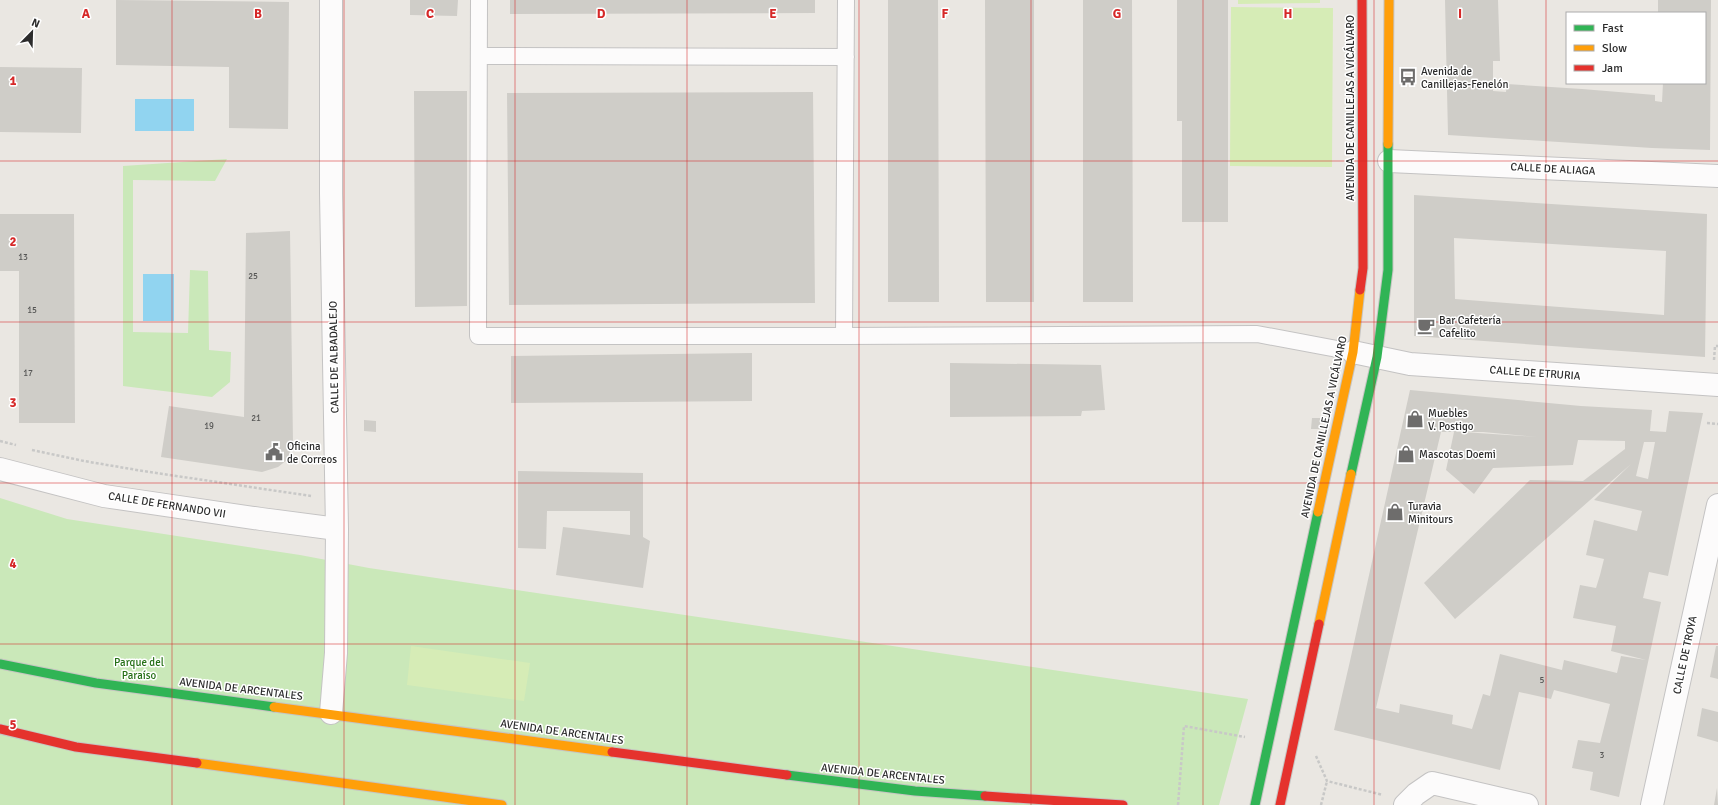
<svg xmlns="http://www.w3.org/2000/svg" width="1718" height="805" font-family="Signika,sans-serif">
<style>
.green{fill:#cae8b9}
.pitch{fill:#d6ecb6}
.water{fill:#91d4f0}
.building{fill:#cfcdc8;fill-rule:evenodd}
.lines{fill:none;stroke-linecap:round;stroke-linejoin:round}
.lane-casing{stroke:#c4c3c3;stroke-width:18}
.street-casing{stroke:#c4c3c3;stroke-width:24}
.fast-casing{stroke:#c6c4c2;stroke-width:11}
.slow-casing{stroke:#c6c4c2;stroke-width:11}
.jam-casing{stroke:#c6c4c2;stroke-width:11}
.path{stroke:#c8c8c7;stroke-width:2.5;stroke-dasharray:3 2;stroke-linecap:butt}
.lane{stroke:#fcfbfb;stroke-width:16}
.street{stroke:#fcfbfb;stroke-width:22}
.fast{stroke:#30b455;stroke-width:9}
.slow{stroke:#ff9f0a;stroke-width:9}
.jam{stroke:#e5322d;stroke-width:9}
.grid{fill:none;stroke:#d62828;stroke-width:1;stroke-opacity:0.55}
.labels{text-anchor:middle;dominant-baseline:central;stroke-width:3;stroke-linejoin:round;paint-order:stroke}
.number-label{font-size:9px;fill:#565655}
.poi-label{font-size:11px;fill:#2c2c2c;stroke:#fff;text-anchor:start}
.street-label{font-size:11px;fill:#2c2c2c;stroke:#fff}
.park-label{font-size:11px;fill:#256f16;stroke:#fff}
.grid-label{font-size:13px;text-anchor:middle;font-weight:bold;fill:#d62828;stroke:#fff;stroke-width:3;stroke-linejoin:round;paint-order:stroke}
</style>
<rect width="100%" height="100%" fill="#eae7e2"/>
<path class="green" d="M 227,159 L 215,181 L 133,180 L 133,332 L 188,333 L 190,270 L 208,271 L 209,350 L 231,352 L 230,382 L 212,397 L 123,386 L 123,166 Z
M 0,498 L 67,519 L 300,555 L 369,568 L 1248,699 L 1219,805 L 0,805 Z"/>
<path class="pitch" d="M 1238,0 L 1320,0 L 1320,3 L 1238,4 Z
M 1231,7 L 1333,8 L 1332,167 L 1230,166 Z
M 411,646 L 530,663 L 524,701 L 407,685 Z"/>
<path class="water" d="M 135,99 L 194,99 L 194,131 L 135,131 Z
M 143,274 L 174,274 L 174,321 L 143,321 Z"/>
<path class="building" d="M 116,0 L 289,2 L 288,129 L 229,128 L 229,67 L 116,65 Z
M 410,0 L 458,0 L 457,16 L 410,15 Z
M 510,0 L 815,0 L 815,13 L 510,14 Z
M 888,0 L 938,0 L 939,302 L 888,302 Z
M 985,0 L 1034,0 L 1034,302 L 986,302 Z
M 1083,0 L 1132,0 L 1133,302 L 1083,302 Z
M 1177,0 L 1228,0 L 1228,222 L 1182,222 L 1182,121 L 1177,121 Z
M 1445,0 L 1498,0 L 1500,61 L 1493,61 L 1493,91 L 1506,92 L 1507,84 L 1582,89 L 1655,95 L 1655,101 L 1662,102 L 1663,83 L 1705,83 L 1705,13 L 1658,13 L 1658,0 L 1711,0 L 1710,150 L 1652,148 L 1448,135 Z
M 0,67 L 82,68 L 81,133 L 0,132 Z
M 414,91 L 467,91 L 467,306 L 415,307 Z
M 813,92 L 815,303 L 509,305 L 507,93 Z
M 1414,195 L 1707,214 L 1705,357 L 1414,336 ZM 1454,238 L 1666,251 L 1664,315 L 1455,299 Z
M 0,214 L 74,214 L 75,423 L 19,423 L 19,271 L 0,271 Z
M 290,231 L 293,443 L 287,460 L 278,467 L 262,472 L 161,457 L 169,406 L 244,417 L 246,233 Z
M 752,353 L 752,401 L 511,403 L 511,356 Z
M 950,363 L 1101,365 L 1105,410 L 1082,411 L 1081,416 L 950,417 Z
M 1410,390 L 1581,406 L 1652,410 L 1650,431 L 1666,432 L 1669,411 L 1703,413 L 1668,576 L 1649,572 L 1643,598 L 1661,602 L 1619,797 L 1590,790 L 1593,772 L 1572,768 L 1578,740 L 1600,743 L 1610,704 L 1554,690 L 1551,699 L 1519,692 L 1500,770 L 1334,730 L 1350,661 ZM 1441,432 L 1454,432 L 1446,470 L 1474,494 L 1493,468 L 1573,465 L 1578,440 L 1625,441 L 1625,449 L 1583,481 L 1530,480 L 1424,583 L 1455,619 L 1631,464 L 1594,500 L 1642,511 L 1637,531 L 1594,520 L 1586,555 L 1604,559 L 1600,575 L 1596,588 L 1580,585 L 1573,618 L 1616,626 L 1611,651 L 1646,660 L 1621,656 L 1617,673 L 1564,660 L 1562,670 L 1500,654 L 1490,696 L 1483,694 L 1472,729 L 1452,724 L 1453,715 L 1400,704 L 1399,713 L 1376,708 ZM 1463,432 L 1483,432 L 1538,437 ZM 1644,442 L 1655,442 L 1648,479 L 1636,476 Z
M 1312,418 L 1320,418 L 1320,429 L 1311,429 Z
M 364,420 L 376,421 L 376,432 L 364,431 Z
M 518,471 L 643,473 L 643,537 L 650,541 L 643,588 L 556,575 L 563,527 L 630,535 L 630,511 L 547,511 L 546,549 L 518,548 Z
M 1716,646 L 1718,646 L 1718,679 L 1710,677 Z
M 1702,708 L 1718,712 L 1718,742 L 1697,736 Z
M 1717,788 L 1718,805 L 1714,805 Z"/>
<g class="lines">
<g class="lane-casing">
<path id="lane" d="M 479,0 L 478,336 L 844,336 L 1257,334 L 1353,352
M 479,56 L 846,57
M 844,336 L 846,0"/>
</g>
<g class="street-casing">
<path id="street" d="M 1389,161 L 1718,176
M 1353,352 L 1410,364 L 1718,385
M 0,469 L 104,496 L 261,519 L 337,529
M 331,713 L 336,653 L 337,529 L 331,193 L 331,0
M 1405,805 L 1416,794 L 1432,783 L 1527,805
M 1652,805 L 1718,505"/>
</g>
<g class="fast-casing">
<path id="fast" d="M 1351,474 L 1377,357 L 1388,270 L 1388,144
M 0,664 L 96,683 L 274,707
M 787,775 L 915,791 L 985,796
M 1255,805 L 1318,512"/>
</g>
<g class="slow-casing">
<path id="slow" d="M 1388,144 L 1389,0
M 1318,512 L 1353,352 L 1360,290
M 1319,624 L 1351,474
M 274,707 L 612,752
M 197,763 L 502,805"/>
</g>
<g class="jam-casing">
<path id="jam" d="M 1360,290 L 1363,268 L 1362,0
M 0,729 L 76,747 L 197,763
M 612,752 L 787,775
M 985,796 L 1123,805
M 1280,805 L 1319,624"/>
</g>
<path class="path" d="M 1714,360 L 1715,346 L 1718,346
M 1707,423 L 1718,424
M 0,441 L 16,445
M 32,450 L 84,461 L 143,471 L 311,496
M 1316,756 L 1327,781 L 1383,795
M 1178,805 L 1184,726 L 1245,737
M 1321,805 L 1327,781"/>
<use href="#lane" class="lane"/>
<use href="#street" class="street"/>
<use href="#fast" class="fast"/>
<use href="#slow" class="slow"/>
<use href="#jam" class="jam"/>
</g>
<path class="grid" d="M 172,0 L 172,805M 344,0 L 344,805M 515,0 L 515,805M 687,0 L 687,805M 859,0 L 859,805M 1031,0 L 1031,805M 1203,0 L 1203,805M 1374,0 L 1374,805M 1546,0 L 1546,805M 0,161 L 1718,161M 0,322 L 1718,322M 0,483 L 1718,483M 0,644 L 1718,644"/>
<defs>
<g id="bus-bare" transform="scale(1.38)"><path d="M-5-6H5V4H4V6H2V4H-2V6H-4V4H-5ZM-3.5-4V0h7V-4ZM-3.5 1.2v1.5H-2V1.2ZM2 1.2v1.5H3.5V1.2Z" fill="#6e6d6c" stroke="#fff" stroke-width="2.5" paint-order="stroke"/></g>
<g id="cafe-bare" transform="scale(1.38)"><path d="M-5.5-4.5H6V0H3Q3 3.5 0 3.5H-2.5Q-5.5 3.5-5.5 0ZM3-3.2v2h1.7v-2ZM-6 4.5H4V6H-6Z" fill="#6e6d6c" stroke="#fff" stroke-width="2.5" paint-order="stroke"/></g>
<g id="shop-bare" transform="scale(1.38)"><path d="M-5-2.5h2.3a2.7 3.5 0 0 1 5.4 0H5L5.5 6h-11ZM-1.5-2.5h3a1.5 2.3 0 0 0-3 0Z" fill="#6e6d6c" stroke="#fff" stroke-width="2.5" paint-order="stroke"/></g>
<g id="civic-bare" transform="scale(1.38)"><path d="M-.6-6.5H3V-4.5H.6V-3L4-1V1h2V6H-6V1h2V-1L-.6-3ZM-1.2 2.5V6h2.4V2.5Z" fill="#6e6d6c" stroke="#fff" stroke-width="2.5" paint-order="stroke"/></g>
</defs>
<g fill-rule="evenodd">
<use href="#bus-bare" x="1408" y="77"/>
<use href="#cafe-bare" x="1426" y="326"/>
<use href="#shop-bare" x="1415" y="419"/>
<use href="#civic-bare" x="274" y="452"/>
<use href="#shop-bare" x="1406" y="454"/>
<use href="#shop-bare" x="1395" y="512"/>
</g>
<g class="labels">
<g class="number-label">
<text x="23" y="257">13</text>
<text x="253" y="276">25</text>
<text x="32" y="310">15</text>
<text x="28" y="373">17</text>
<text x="256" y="418">21</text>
<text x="209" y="426">19</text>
<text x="1542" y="680">5</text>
<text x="1602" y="755">3</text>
</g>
<g class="poi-label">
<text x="1421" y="71">Avenida de<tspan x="1421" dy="13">Canillejas-Fenelón</tspan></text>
<text x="1439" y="320">Bar Cafetería<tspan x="1439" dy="13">Cafelito</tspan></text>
<text x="1428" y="413">Muebles<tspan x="1428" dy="13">V. Postigo</tspan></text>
<text x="287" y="446">Oficina<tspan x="287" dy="13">de Correos</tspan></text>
<text x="1419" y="454">Mascotas Doemi</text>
<text x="1408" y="506">Turavia<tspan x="1408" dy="13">Minitours</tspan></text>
</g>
<g class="street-label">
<text transform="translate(1350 108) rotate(-90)">AVENIDA DE CANILLEJAS A VICÁLVARO</text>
<text transform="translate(1553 169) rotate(3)">CALLE DE ALIAGA</text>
<text transform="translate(334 357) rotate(-91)">CALLE DE ALBADALEJO</text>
<text transform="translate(1535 373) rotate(4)">CALLE DE ETRURIA</text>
<text transform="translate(1324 427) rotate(-78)">AVENIDA DE CANILLEJAS A VICÁLVARO</text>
<text transform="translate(167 505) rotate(9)">CALLE DE FERNANDO VII</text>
<text transform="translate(1685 655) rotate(-78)">CALLE DE TROYA</text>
<text transform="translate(241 689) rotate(7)">AVENIDA DE ARCENTALES</text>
<text transform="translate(562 732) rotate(8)">AVENIDA DE ARCENTALES</text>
<text transform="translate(883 774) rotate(6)">AVENIDA DE ARCENTALES</text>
</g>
<g class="park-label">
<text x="139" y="662">Parque del<tspan x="139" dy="13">Paraíso</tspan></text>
</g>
</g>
<g class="grid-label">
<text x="86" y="18">A</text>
<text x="258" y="18">B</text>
<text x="430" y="18">C</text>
<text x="601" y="18">D</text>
<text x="773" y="18">E</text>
<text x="945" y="18">F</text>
<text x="1117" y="18">G</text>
<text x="1288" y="18">H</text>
<text x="1460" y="18">I</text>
<text x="13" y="85">1</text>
<text x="13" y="246">2</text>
<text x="13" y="407">3</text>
<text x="13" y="568">4</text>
<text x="13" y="729">5</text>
</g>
<rect x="1566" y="12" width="140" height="72" fill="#ffffff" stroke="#ababab"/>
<rect x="1574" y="25" width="20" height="6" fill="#30b455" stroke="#ababab"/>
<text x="1602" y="32" font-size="12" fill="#2c2c2c">Fast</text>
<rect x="1574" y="45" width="20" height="6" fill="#ff9f0a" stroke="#ababab"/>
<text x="1602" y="52" font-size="12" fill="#2c2c2c">Slow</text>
<rect x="1574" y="65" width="20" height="6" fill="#e5322d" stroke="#ababab"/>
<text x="1602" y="72" font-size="12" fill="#2c2c2c">Jam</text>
<g transform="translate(32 32) rotate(23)" stroke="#ffffff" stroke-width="3" paint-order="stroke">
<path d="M0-3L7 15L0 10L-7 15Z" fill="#2c2c2c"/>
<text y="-6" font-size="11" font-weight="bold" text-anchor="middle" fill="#2c2c2c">N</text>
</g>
</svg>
